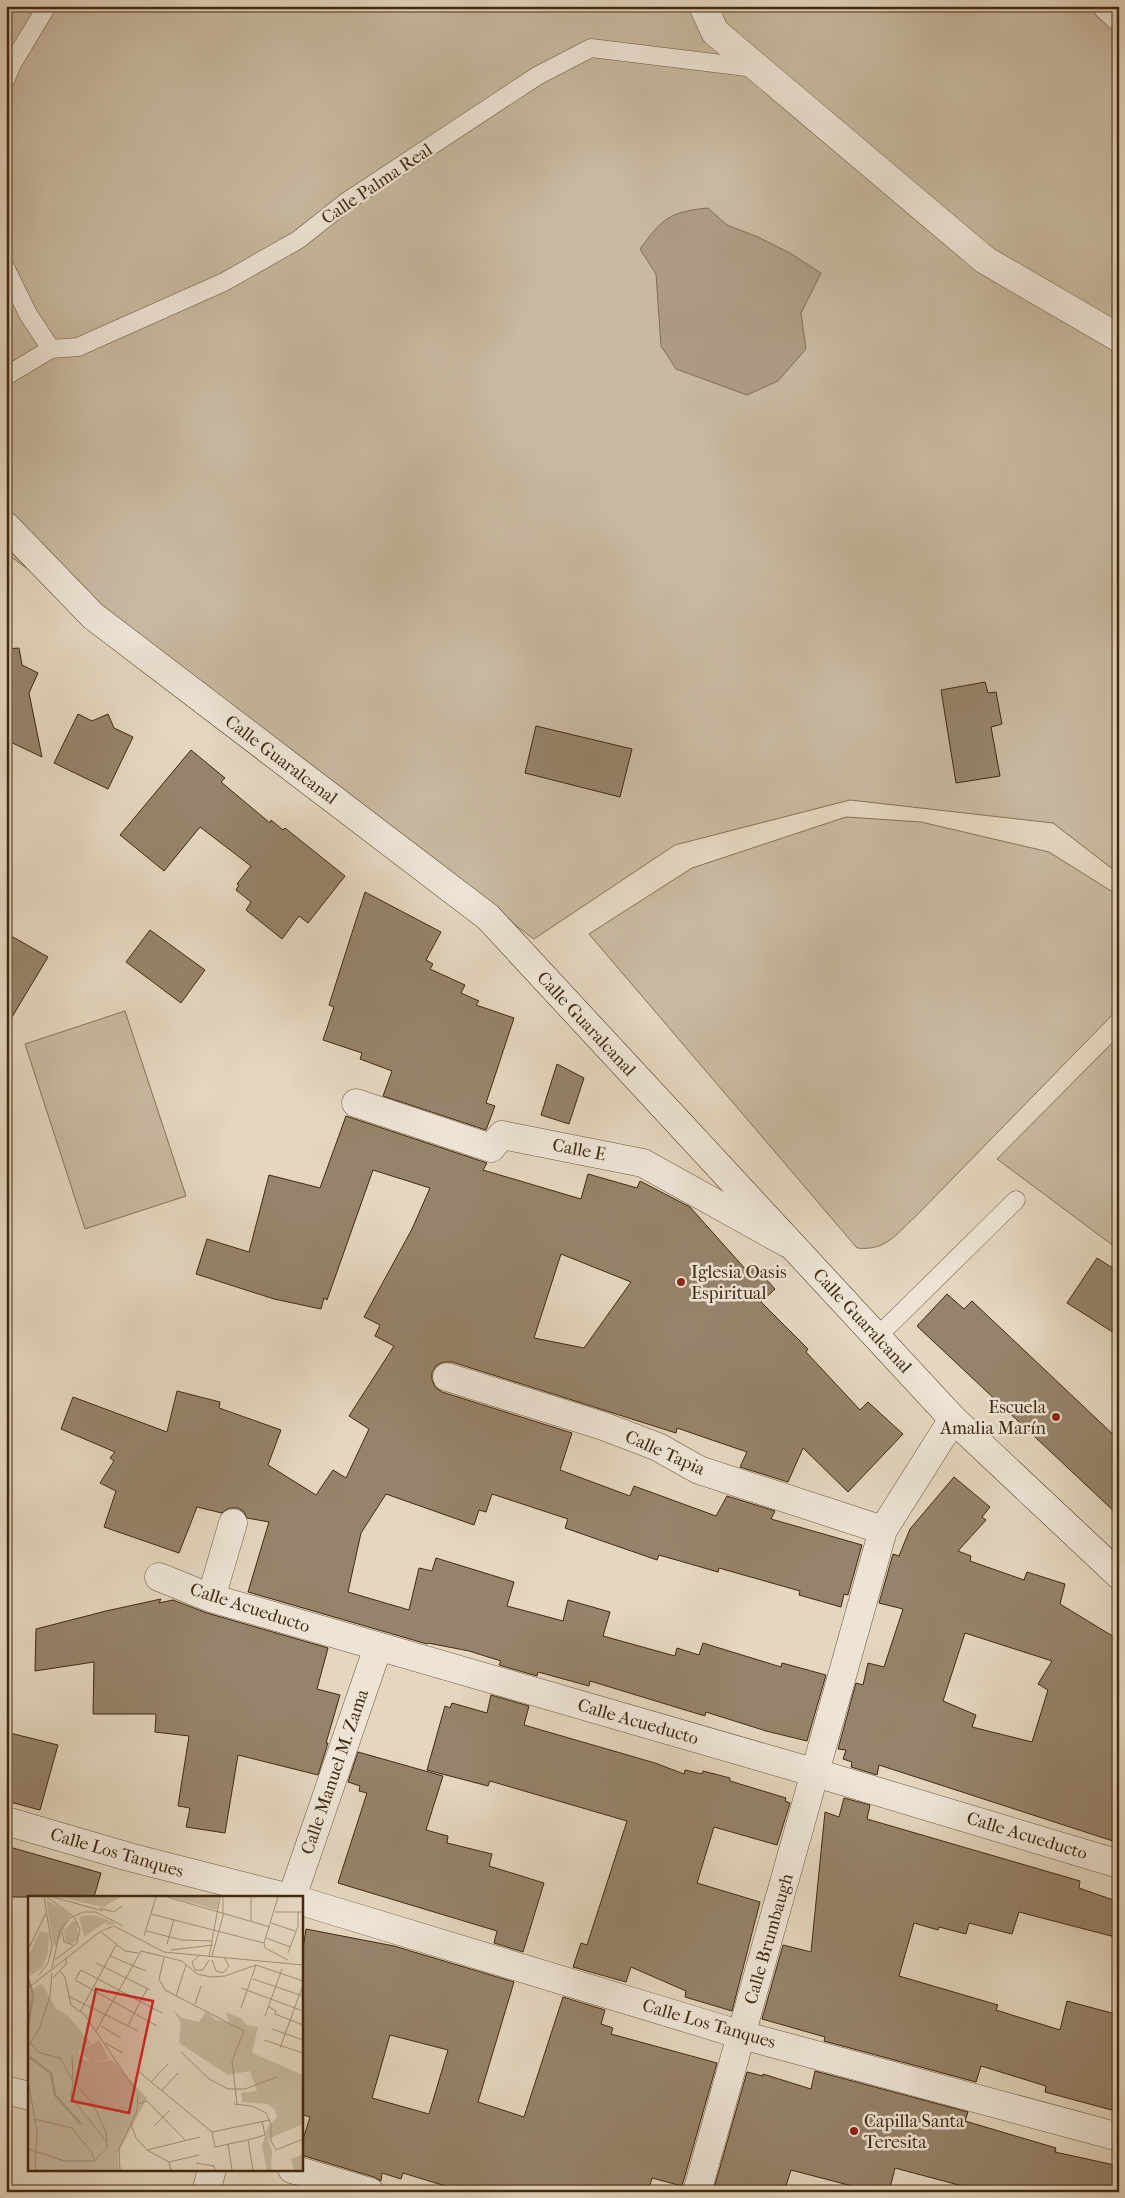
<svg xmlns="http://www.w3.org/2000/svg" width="1125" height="2198" font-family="'IM FELL French Canon',serif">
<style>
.green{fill:#c8b9a1;stroke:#857158}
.water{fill:#ad9b84;stroke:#826d56}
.building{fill:#96836b;stroke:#422910;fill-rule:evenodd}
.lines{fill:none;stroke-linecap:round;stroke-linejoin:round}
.lane-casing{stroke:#6a543c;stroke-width:19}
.street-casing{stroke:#6a543c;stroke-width:29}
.secondary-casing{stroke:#422910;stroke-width:29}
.lane{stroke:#ede4d5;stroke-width:18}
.street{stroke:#ede4d5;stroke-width:28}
.secondary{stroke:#ede4d5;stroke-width:28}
.poi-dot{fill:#8f2418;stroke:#ede4d5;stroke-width:2}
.labels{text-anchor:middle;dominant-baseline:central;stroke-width:5;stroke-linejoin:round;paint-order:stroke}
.street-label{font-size:18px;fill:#422910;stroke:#ede4d5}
.poi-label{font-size:18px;fill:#422910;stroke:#ede4d5;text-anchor:start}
.inset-river{fill:none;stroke:#ad9b84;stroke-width:2.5}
.inset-road{fill:none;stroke:#a39179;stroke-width:1}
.view{fill:#d62828;fill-opacity:0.15;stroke:#d62828;stroke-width:2.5}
.inset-edge{fill:none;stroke:#422910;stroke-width:2.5}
</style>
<rect width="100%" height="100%" fill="#e4d6bf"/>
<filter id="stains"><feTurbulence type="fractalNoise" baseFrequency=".004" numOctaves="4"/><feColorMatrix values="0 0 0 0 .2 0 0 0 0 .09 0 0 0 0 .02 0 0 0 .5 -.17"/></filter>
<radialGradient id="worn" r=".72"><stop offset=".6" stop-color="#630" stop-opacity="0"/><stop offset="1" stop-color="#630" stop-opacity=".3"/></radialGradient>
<path class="green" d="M 6,6 L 1119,6 L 1119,874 L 1053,823 L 850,800 L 675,845 L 534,939 L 6,553 Z
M 846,817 L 921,822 L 1049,852 L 1119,896 L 1119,1008 L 915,1217 C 895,1235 886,1251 857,1248 L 589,934 L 692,868 Z
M 125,1011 L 186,1196 L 85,1229 L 25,1044 Z
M 1119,1036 L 1119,1250 L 997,1159 Z"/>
<path class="water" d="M 708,208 L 727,225 L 758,237 L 790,253 L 821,273 L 801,313 L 806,349 L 778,381 L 747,395 L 676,369 L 661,346 L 656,274 L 640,249 C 663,218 669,212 708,208 Z"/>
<path class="building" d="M 19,648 L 22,665 L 38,673 L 29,693 L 42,757 L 6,740 L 6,649 Z
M 985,682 L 988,693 L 996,692 L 1002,724 L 991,727 L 1000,776 L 956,783 L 941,690 Z
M 78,714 L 92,721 L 108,714 L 114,728 L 133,737 L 108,789 L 54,763 Z
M 536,726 L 632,749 L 620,797 L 525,773 Z
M 191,750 L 225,778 L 221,782 L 270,823 L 271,820 L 283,830 L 285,828 L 345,876 L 308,923 L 299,916 L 282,939 L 246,910 L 251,902 L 236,890 L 239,885 L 237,884 L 251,866 L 200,827 L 164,871 L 120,835 Z
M 365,892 L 441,932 L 426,960 L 433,964 L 430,969 L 465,985 L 461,993 L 479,1001 L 476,1005 L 514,1018 L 486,1103 L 495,1106 L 486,1130 L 383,1096 L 392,1071 L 360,1059 L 362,1053 L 323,1040 L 334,1007 L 329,1005 Z
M 150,930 L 205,970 L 181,1003 L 126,962 Z
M 6,933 L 48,957 L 6,1027 Z
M 557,1064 L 584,1078 L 569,1124 L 541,1115 Z
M 346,1116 L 487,1163 L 483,1170 L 581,1199 L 588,1174 L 637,1188 L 640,1181 L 690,1207 L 747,1271 L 753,1265 L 775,1289 L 761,1302 L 808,1349 L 806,1352 L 860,1410 L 868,1402 L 903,1434 L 848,1492 L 803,1448 L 788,1482 L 740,1467 L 747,1452 L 677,1428 L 676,1433 L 452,1362 L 443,1362 L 436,1366 L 432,1372 L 432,1380 L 435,1387 L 442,1392 L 572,1433 L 560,1470 L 630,1496 L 634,1486 L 716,1516 L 727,1496 L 775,1511 L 771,1519 L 862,1545 L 848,1595 L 844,1594 L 841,1607 L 799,1595 L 800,1591 L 719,1568 L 718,1572 L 659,1555 L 657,1560 L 565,1528 L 568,1519 L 492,1494 L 486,1512 L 479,1510 L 474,1525 L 386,1494 L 361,1533 L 348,1592 L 409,1610 L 419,1568 L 432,1571 L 436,1558 L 514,1582 L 507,1606 L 563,1621 L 568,1600 L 610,1612 L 603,1636 L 675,1656 L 677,1648 L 699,1655 L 703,1643 L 781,1667 L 782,1663 L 826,1675 L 807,1741 L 766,1731 L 706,1712 L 705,1716 L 590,1681 L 589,1686 L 538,1672 L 537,1676 L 499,1665 L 501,1661 L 469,1651 L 428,1643 L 427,1644 L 248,1592 L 269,1522 L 247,1518 L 244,1512 L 238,1508 L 229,1508 L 222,1513 L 197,1507 L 179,1553 L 104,1527 L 116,1491 L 100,1483 L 114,1461 L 110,1458 L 115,1452 L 61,1429 L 73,1397 L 167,1432 L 177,1391 L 220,1402 L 219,1408 L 281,1430 L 268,1465 L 316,1495 L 333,1470 L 346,1478 L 369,1429 L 349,1416 L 394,1346 L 375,1336 L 380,1325 L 364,1317 L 412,1229 L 430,1188 L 373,1170 L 327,1300 L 324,1298 L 321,1309 L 274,1299 L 196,1274 L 207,1239 L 249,1252 L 269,1175 L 320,1188 ZM 561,1254 L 631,1282 L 584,1348 L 534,1338 Z
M 1097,1258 L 1119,1272 L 1119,1336 L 1067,1303 Z
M 947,1294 L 964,1309 L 972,1301 L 1119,1440 L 1119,1516 L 917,1326 Z
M 954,1477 L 990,1507 L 982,1517 L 986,1520 L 958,1551 L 971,1556 L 970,1561 L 1024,1580 L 1027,1572 L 1065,1584 L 1060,1604 L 1119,1640 L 1119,1843 L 879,1765 L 877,1775 L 851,1767 L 852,1762 L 843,1759 L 846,1750 L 838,1749 L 856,1683 L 863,1685 L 868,1663 L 884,1667 L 903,1609 L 879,1603 L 893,1554 L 899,1556 L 910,1529 ZM 965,1633 L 1052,1661 L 1038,1684 L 1048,1690 L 1032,1742 L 972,1727 L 976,1715 L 943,1701 Z
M 161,1599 L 159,1603 L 173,1600 L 207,1613 L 328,1648 L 317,1689 L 340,1695 L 326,1743 L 328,1743 L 318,1775 L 238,1755 L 225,1833 L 186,1827 L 190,1808 L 178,1806 L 189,1736 L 155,1732 L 156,1714 L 93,1714 L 94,1662 L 35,1671 L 36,1629 L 106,1611 Z
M 491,1695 L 529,1706 L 524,1725 L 655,1763 L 684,1774 L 685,1770 L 702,1774 L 703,1771 L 730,1778 L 730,1781 L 786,1798 L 785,1801 L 790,1803 L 777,1845 L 714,1827 L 697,1883 L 760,1902 L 732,2011 L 685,1997 L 686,1991 L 631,1967 L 626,1982 L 573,1967 L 581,1943 L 587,1945 L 627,1821 L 490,1781 L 488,1786 L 427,1770 L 445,1706 L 450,1708 L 452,1703 L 487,1713 Z
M 6,1732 L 58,1745 L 40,1810 L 6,1801 Z
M 358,1752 L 443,1776 L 426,1830 L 448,1836 L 447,1843 L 492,1854 L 489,1866 L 544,1883 L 523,1952 L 494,1943 L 497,1931 L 338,1883 L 367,1793 L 359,1791 L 360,1786 L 348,1782 Z
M 844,1798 L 870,1805 L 867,1819 L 1080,1881 L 1079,1888 L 1119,1902 L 1119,1938 L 1019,1912 L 1012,1934 L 969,1923 L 966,1934 L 939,1927 L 938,1930 L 914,1923 L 899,1976 L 998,2005 L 996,2010 L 1060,2030 L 1067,2001 L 1119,2015 L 1119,2112 L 1045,2092 L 1046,2086 L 981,2066 L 976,2082 L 824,2041 L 825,2037 L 762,2019 L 783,1945 L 811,1952 L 825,1812 L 839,1817 Z
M 6,1846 L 101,1873 L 94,1897 L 6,1897 Z
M 306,1929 L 394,1946 L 514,1982 L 478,2102 L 524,2117 L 563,1997 L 605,2010 L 601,2024 L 613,2028 L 611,2034 L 717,2063 L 682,2186 L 652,2178 L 648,2192 L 465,2192 L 403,2173 L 401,2179 L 382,2173 L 381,2181 L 374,2177 L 301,2155 L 301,2146 L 310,2117 L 301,2114 L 301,1949 L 303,1949 ZM 390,2035 L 448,2050 L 429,2114 L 372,2098 Z
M 815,2071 L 968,2112 L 965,2121 L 1056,2148 L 1055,2152 L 1119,2166 L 1119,2192 L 985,2192 L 895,2168 L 889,2192 L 875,2192 L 791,2170 L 784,2192 L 713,2192 L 747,2072 L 763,2076 L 763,2074 L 811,2089 Z"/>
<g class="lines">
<g class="lane-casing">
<path id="lane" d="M 6,79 L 12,64 L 47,6
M 6,269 L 28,314 L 51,349
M 6,376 L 51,349 L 78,347 L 224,282 L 298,240 L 346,202 L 537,76 L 591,48 L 755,68
M 877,1337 L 1016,1200"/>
</g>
<g class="street-casing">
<path id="street" d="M 703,6 L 715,32 L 985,260 L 1119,338
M 1107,6 L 1119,17
M 356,1103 L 491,1148 L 502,1135 L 643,1163 L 787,1243
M 447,1377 L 603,1426 L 658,1447 L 699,1470 L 883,1530
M 159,1577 L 211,1598 L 816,1773 L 1119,1864
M 211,1598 L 233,1523
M 6,1821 L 129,1857 L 286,1897
M 292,1897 L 378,1647
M 301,1901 L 742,2035 L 1119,2137
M 6,2090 L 29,2096
M 292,2169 L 370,2192
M 206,2192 L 212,2169
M 697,2192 L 883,1530 L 953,1419"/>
</g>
<g class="secondary-casing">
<path id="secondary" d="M 6,526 L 93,616 L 488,917 L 953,1419 L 1119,1575"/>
</g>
<use href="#lane" class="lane"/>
<use href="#street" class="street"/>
<use href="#secondary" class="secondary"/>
</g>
<g class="poi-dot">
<circle cx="681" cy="1282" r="5"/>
<circle cx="1056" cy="1417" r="5"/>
<circle cx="854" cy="2131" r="5"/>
</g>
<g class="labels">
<g class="street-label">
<text transform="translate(377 184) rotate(-34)">Calle Palma Real</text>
<text transform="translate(281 760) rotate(37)">Calle Guaralcanal</text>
<text transform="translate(586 1024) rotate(47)">Calle Guaralcanal</text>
<text transform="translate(579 1150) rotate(11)">Calle E</text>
<text transform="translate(862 1321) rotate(47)">Calle Guaralcanal</text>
<text transform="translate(665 1453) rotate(24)">Calle Tapia</text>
<text transform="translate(250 1608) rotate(18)">Calle Acueducto</text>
<text transform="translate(638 1722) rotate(16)">Calle Acueducto</text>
<text transform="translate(335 1772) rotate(-71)">Calle Manuel M. Zama</text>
<text transform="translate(1027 1836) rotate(17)">Calle Acueducto</text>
<text transform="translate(117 1853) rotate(16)">Calle Los Tanques</text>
<text transform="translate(769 1939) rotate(-74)">Calle Brumbaugh</text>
<text transform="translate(709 2024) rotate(16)">Calle Los Tanques</text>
</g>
<g class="poi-label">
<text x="691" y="1272">Iglesia Oasis<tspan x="691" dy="21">Espiritual</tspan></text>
<text x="1046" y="1407" text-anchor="end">Escuela<tspan x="1046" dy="21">Amalia Marín</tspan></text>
<text x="864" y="2121">Capilla Santa<tspan x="864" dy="21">Teresita</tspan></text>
</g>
</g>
<g transform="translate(28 1896)">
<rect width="275" height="275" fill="#e4d6bf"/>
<path d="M 32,1 L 93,1 L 75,11 ZM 143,1 L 191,1 L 189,14 ZM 18,3 L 42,19 L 28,51 L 25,47 ZM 59,19 L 70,20 L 88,28 L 79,29 L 78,26 L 56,41 L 51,21 ZM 45,25 L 49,26 L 50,43 L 44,48 L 37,45 L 36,34 ZM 12,35 L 21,38 L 20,56 L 15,71 L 2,80 L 0,62 ZM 14,88 L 28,113 L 39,119 L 63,147 L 50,156 L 56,164 L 63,166 L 51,156 L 71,144 L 81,163 L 64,166 L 84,164 L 119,202 L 90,257 L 91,274 L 0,274 L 0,95 ZM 145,114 L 154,122 L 171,126 L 178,115 L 188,124 L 201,126 L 198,116 L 212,122 L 219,129 L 230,131 L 224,157 L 275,179 L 275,228 L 240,243 L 244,255 L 243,274 L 239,274 L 234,250 L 240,230 L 249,221 L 247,214 L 240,208 L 214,206 L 213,197 L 229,195 L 222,175 L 200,179 L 151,147 L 153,127 ZM 275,258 L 275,274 L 266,274 L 263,263 Z" fill="#c8b9a1"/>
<path class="inset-river" d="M 0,82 L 5,98 L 0,132M 0,160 L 23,177 L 27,199 L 53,228"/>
<path class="inset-road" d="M 19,1 L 46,21 L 52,33 L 49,47 L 27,64M 25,1 L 75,15M 139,1 L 242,31M 72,12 L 86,16 L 94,10M 247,16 L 275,16M 123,18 L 236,47 L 250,1M 223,25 L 223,1M 243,27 L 267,35M 118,35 L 154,44 L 183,45M 34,36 L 36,46 L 45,49M 73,36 L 97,55 L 110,57M 116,40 L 128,1M 238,42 L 262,51M 236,47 L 237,52 L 260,64M 139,48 L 146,23M 1,52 L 18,17M 143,54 L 185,49M 260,57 L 270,30 L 270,16M 172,59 L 164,66 L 167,74 L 175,74 L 181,64M 82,60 L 118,75M 184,60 L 195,20 L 195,1M 181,61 L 192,1M 136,62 L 131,83 L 137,94 L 216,135 L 204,165 L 209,208M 184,64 L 188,75 L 195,77 L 201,70 L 196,61M 68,67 L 122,94M 24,72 L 32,34 L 42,22 L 55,16 L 68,16 L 95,30M 32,75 L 37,81 L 43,109 L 57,119 L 110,198 L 109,215 L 91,253 L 92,274M 11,79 L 20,67 L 24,50 L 16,1M 25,82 L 38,68 L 38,62M 225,83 L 275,100M 0,92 L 73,35 L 86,30 L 136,56 L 275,69M 213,92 L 275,115M 40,100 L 110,135M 148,100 L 158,69M 167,108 L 173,90M 241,111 L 248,115 L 247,118 L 275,129M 213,112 L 228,69M 52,116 L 88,49M 237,120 L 254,73M 100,129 L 119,93M 73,130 L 93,142M 129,130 L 47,84 L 53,74 L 134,117M 244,133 L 275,144M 68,135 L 113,55 L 154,65 L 169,78 L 183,81 L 197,80 L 228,69 L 275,85M 236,144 L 275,157M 3,147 L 10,156 L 34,163M 77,147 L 95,157M 0,151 L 11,133 L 22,100 L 24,77M 252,152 L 275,89M 153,156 L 181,183 L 200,193 L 217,193 L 249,181M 44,159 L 45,185 L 65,208 L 78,236 L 79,252 L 66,265M 31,160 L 45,185 L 43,201 L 78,245M 110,175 L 184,236 L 242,224M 0,185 L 9,235 L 7,274M 123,186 L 140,168M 133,195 L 150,177M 111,208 L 119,205 L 157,244M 206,208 L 224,210 L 238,217 L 243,228 L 243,245 L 248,254M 6,223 L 44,232 L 64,257 L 66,265M 103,228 L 108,242 L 119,254 L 141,266 L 143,274M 126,230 L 141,215M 184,236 L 187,251 L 220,244 L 237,239 L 234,225M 220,244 L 225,274M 200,248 L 204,274M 0,253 L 37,265 L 66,265M 119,254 L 172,241M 248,254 L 275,243M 141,266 L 171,259M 168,267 L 186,270 L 187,274"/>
<path class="view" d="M 68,93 L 125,105 L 101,217 L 44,205 Z"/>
<rect width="275" height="275" class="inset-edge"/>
</g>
<rect width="1125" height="2198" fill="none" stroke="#e4d6bf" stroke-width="25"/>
<rect x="8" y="8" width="1110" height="2183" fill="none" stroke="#422910" stroke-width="2.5"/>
<rect x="12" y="12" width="1100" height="2173" fill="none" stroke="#422910"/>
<rect width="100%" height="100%" filter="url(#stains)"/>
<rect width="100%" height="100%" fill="url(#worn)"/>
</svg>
